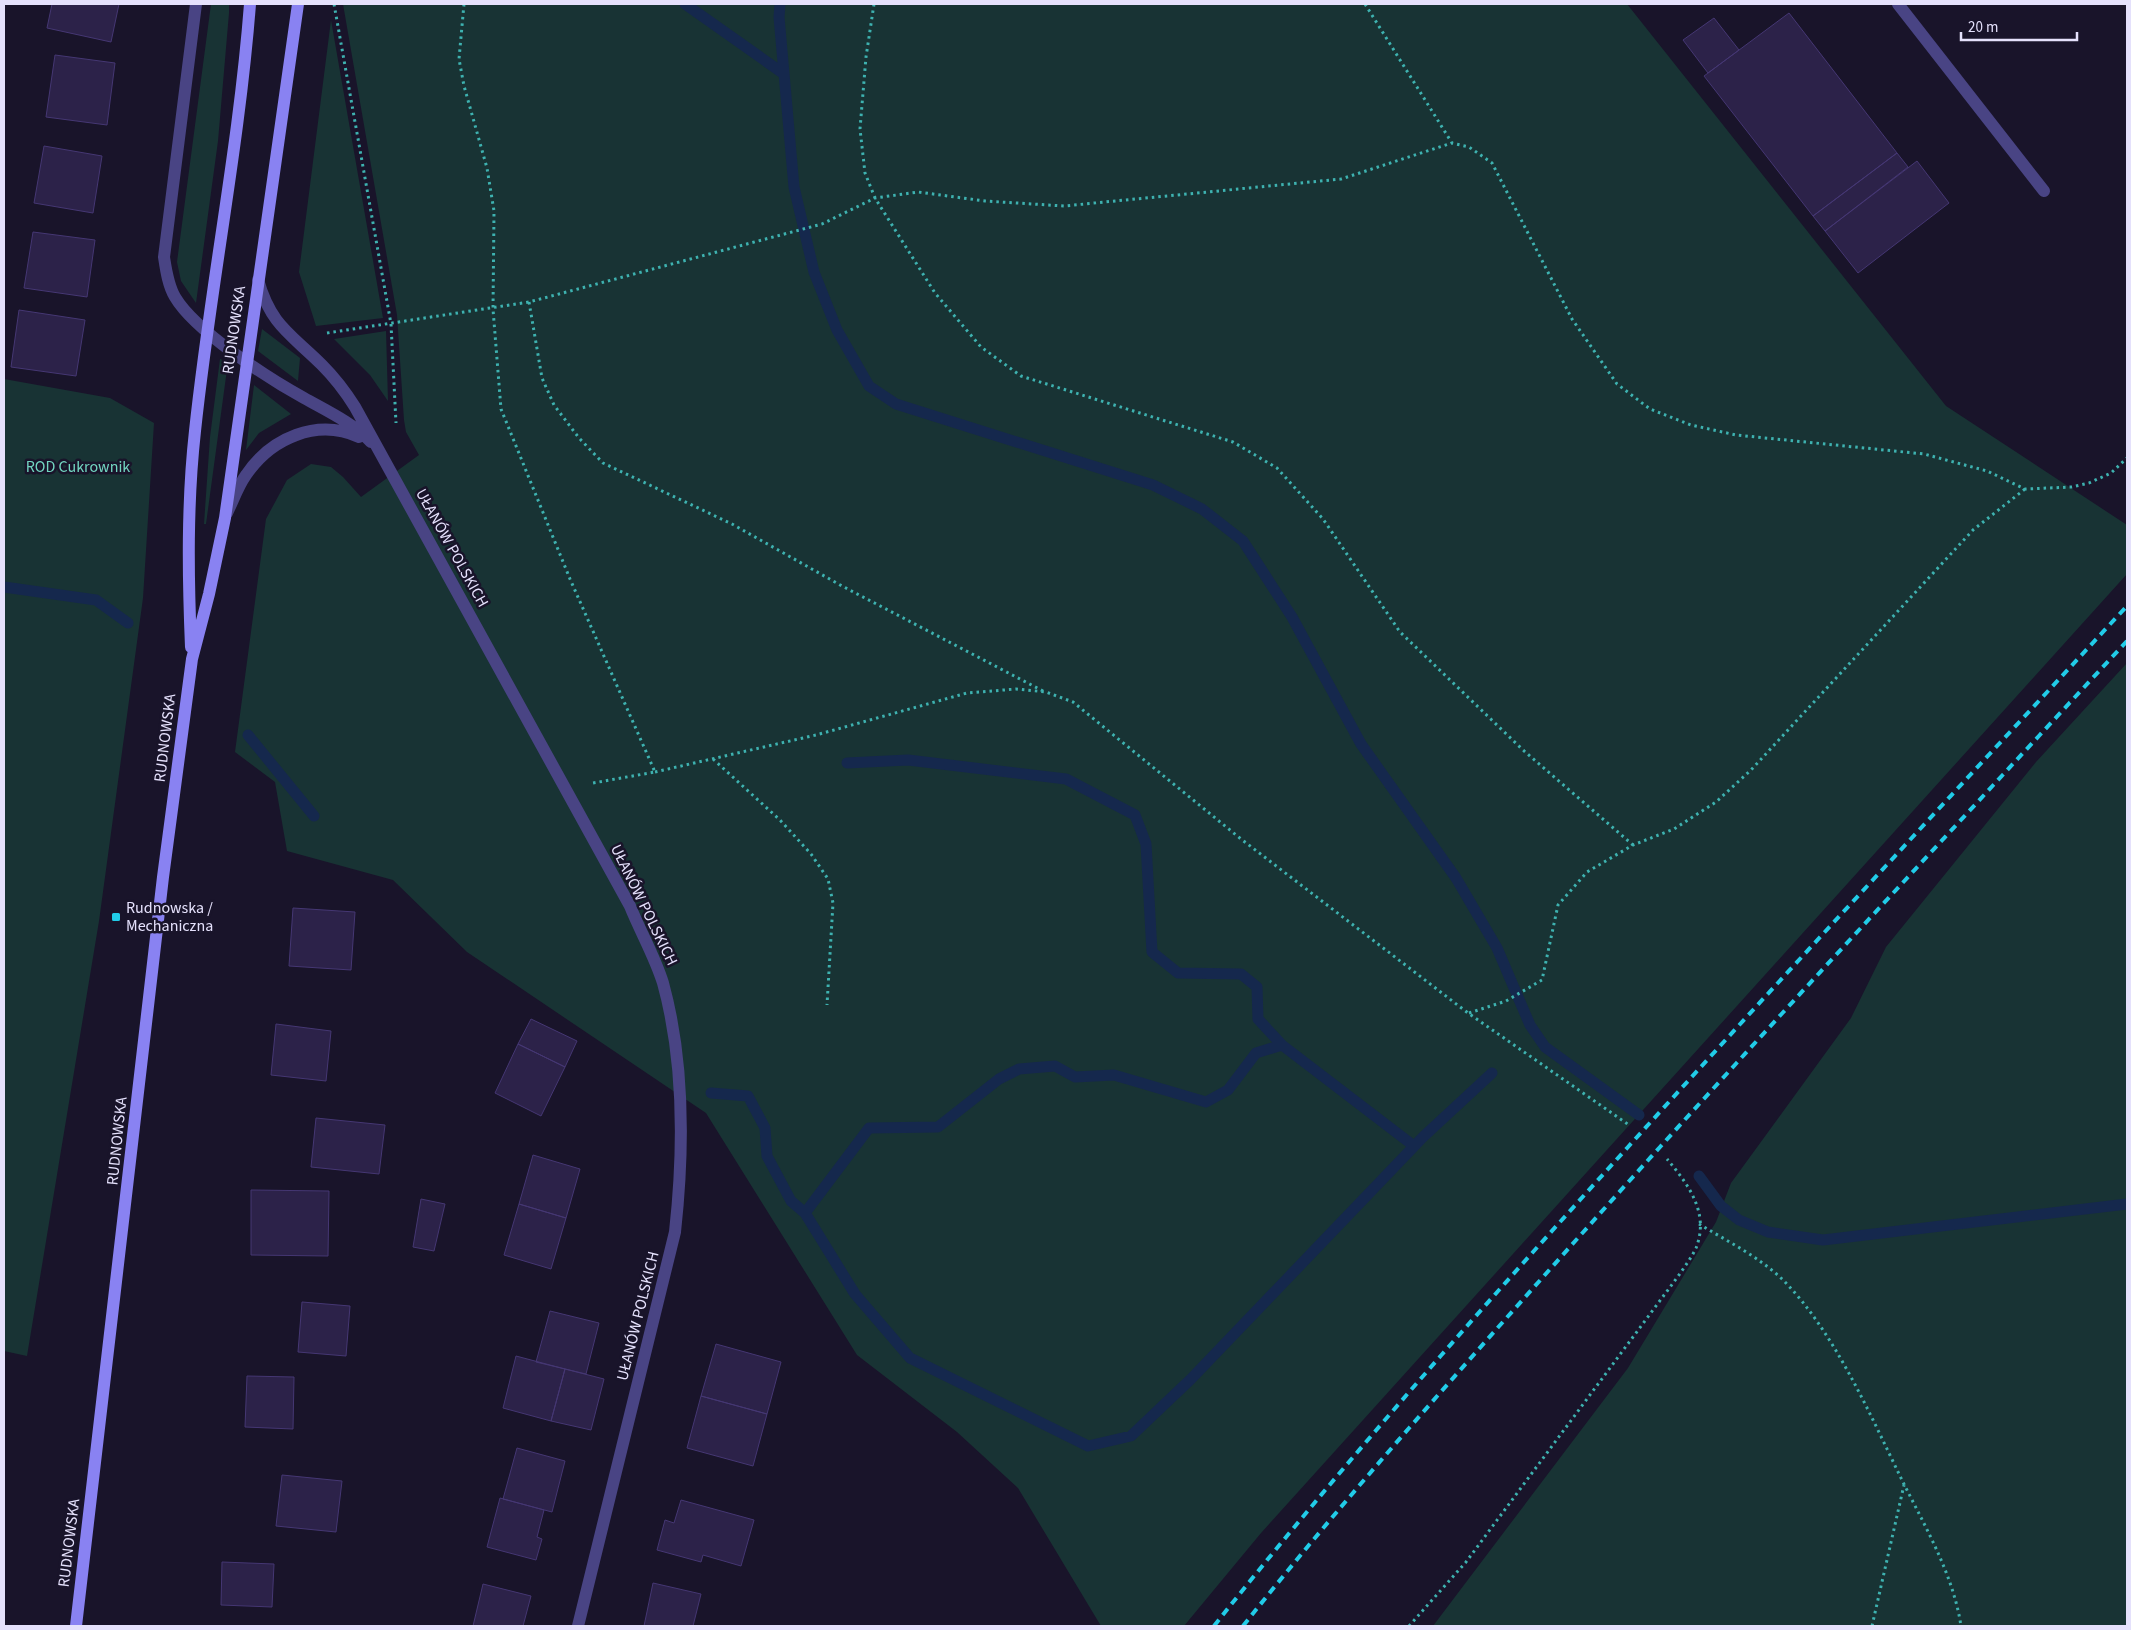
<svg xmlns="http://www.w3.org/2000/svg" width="2131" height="1630" font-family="'Source Sans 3',sans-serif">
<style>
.green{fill:#183334}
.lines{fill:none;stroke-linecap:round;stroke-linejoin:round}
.stream{stroke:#15284d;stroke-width:11}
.building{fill:#2c2249;stroke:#453773}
.path{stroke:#3eb2b0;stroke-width:3;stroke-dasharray:2.5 4;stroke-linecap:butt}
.service{stroke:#494484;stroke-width:12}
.minor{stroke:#494484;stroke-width:12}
.secondary{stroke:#8982f2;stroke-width:12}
.rail{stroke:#21cce8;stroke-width:4;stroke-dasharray:8 6;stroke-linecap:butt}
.poi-dot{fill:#21cce8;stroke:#19142a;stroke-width:2}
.labels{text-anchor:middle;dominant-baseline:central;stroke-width:5;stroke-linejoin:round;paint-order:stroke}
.street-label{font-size:16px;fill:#e5e1fc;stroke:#19142a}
.park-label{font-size:16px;fill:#72d6c1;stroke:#19142a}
.poi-label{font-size:16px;fill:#e5e1fc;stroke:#19142a;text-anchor:start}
</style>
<rect width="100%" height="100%" fill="#19142a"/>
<path class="green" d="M 211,4 L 229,4 L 229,13 L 218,141 L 196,303 L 181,281 L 177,262 Z
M 343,4 L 1627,4 L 1946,406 L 2127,525 L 2127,574 L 1261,1533 L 1184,1626 L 1101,1626 L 1018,1488 L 957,1432 L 857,1355 L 706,1113 L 467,952 L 393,880 L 287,851 L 275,782 L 235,752 L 266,519 L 287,480 L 311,464 L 331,467 L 343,477 L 361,497 L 419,455 L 406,432 L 404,420 L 397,315 Z
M 331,20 L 383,318 L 316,326 L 299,272 Z
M 262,329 L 300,358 L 298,381 L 258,351 Z
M 386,331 L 388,401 L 370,375 L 334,339 Z
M 220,359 L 228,362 L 206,524 L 204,524 L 210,437 Z
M 4,379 L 110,398 L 154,423 L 143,598 L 99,921 L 27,1356 L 4,1351 Z
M 254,385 L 291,414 L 259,433 L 246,450 Z
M 2127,663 L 2127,1626 L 1433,1626 L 1628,1368 L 1716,1222 L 1731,1183 L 1851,1018 L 1886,947 L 2036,762 Z"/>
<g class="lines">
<path class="stream" d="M 685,4 L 784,74
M 780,4 L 779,17 L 794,187 L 814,272 L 837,330 L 869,386 L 896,404 L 1153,485 L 1202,509 L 1243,541 L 1292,617 L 1361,744 L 1456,878 L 1497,948 L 1530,1025 L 1545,1047 L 1639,1115
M 4,587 L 96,600 L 128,623
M 248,735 L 314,816
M 847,763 L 908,760 L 1066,779 L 1135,815 L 1146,844 L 1152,952 L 1178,973 L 1241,974 L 1257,987 L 1258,1019 L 1282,1045
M 711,1093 L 748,1096 L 765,1128 L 767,1156 L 791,1201 L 805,1213 L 855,1294 L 910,1358 L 1088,1446 L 1131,1436 L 1191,1379 L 1423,1137 L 1492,1073
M 1699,1176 L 1721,1206 L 1739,1220 L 1768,1232 L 1823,1240 L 2127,1204
M 805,1213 L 869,1128 L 938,1127 L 999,1079 L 1019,1069 L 1055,1066 L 1075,1077 L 1114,1075 L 1206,1102 L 1228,1090 L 1256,1053 L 1282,1045 L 1414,1146"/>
</g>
<path class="building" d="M 52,4 L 119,4 L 111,42 L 47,28 Z
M 1789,13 L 1897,153 L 1813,216 L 1704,76 Z
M 1714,18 L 1739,50 L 1708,73 L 1683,40 Z
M 55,55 L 115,63 L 107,125 L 46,117 Z
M 44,146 L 102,156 L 93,213 L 34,203 Z
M 1897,153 L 1908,167 L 1825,231 L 1813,216 Z
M 1917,161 L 1949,203 L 1858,273 L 1825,231 Z
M 33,232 L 95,240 L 87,297 L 24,288 Z
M 19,310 L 85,320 L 76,376 L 11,367 Z
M 293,908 L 355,912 L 351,970 L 289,966 Z
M 531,1019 L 577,1041 L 565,1067 L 518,1044 Z
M 276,1024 L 331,1031 L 326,1081 L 271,1075 Z
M 518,1044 L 565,1067 L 541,1116 L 495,1093 Z
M 316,1118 L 385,1125 L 379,1174 L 311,1167 Z
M 533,1155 L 580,1169 L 566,1218 L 519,1204 Z
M 251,1190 L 329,1191 L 328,1256 L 251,1255 Z
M 421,1199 L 445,1204 L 434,1251 L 413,1247 Z
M 519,1204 L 566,1218 L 551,1269 L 504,1255 Z
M 302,1302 L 350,1306 L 346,1356 L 298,1352 Z
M 550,1311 L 599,1323 L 586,1374 L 536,1362 Z
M 716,1344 L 781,1362 L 767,1414 L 701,1396 Z
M 516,1356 L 565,1369 L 551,1421 L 503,1408 Z
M 565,1369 L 604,1379 L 591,1430 L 551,1421 Z
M 247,1376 L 294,1377 L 293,1429 L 245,1427 Z
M 701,1396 L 767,1414 L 753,1466 L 687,1448 Z
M 517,1448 L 565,1461 L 552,1512 L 503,1499 Z
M 282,1475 L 342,1481 L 336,1532 L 276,1526 Z
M 500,1498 L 544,1510 L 537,1537 L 542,1539 L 536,1560 L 487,1547 Z
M 681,1500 L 754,1520 L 741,1566 L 703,1555 L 701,1562 L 657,1550 L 665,1520 L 674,1523 Z
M 222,1562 L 274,1564 L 272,1607 L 221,1605 Z
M 653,1583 L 701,1594 L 693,1626 L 644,1626 Z
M 483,1584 L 531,1596 L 523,1626 L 473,1626 Z"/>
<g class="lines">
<path class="path" d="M 334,4 L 391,324 L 396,423
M 464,4 L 459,59 L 464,86 L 487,168 L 494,211 L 493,309 L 501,409 L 570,579 L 655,772 L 593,783
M 874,4 L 866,57 L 860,129 L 865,173 L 875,198 L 935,293 L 981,347 L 1021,376 L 1233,442 L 1277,468 L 1323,519 L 1400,632 L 1523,750 L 1633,845
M 1365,4 L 1452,143
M 529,302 L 542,378 L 554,405 L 579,438 L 603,463 L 732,524 L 842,586 L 1043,691
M 327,333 L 529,302 L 822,224 L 875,198 L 918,192 L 985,201 L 1064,206 L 1341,179 L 1452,143 L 1469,147 L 1492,163 L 1572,319 L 1617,384 L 1650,409 L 1691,425 L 1736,435 L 1924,454 L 1987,471 L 2025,489 L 2072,487 L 2089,483 L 2111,473 L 2127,458
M 713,759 L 780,820 L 811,854 L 828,879 L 833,903 L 827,1005
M 655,772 L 816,735 L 967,693 L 1016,689 L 1046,692 L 1073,702 L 1241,839 L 1468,1013 L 1629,1125
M 1469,1013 L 1506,1001 L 1542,980 L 1558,905 L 1587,872 L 1633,845 L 1674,829 L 1716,802 L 1751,770 L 1973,530 L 2025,489
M 1699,1224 C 1727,1241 1761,1258 1784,1281 C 1834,1332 1869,1412 1900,1476 C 1923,1523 1953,1573 1961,1626
M 1409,1626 L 1466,1562 L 1679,1275 C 1685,1266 1692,1257 1696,1248 C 1710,1213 1688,1184 1667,1159
M 1872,1626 L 1904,1485"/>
<path class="service" d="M 1898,4 L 2044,191"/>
<path class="minor" d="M 196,4 L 164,257 C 166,270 168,285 175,297 C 195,331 269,379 304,398 C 327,411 353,423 371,442
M 258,280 C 271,326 291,334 322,365 C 335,378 345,391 355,407 L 630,906 C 640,931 655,957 663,983 C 685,1063 684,1150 675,1232 L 578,1626
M 227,513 C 233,501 238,486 246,475 C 271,438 317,418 359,437"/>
<path class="secondary" d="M 191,647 C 188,575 187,503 195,431 C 210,288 239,147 250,4
M 76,1626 L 163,877 L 192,659 L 209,594 L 225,518 L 298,4"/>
<path class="rail" d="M 1214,1626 C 1345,1461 1486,1303 1628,1147 C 1793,965 1960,786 2127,606
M 1243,1626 C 1344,1499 1452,1379 1560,1258 C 1746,1050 1937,846 2127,641"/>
</g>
<rect class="poi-dot" x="111" y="912" width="10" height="10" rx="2.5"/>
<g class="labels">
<g class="street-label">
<text transform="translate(234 330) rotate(-82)">RUDNOWSKA</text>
<text transform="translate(452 548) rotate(61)">UŁANÓW POLSKICH</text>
<text transform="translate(165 738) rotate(-83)">RUDNOWSKA</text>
<text transform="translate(644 905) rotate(64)">UŁANÓW POLSKICH</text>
<text transform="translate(117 1141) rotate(-84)">RUDNOWSKA</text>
<text transform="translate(638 1316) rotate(-76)">UŁANÓW POLSKICH</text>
<text transform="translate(69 1543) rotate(-83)">RUDNOWSKA</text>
</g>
<g class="park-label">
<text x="78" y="467">ROD Cukrownik</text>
</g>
<g class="poi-label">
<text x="126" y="908">Rudnowska /<tspan x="126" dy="18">Mechaniczna</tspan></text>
</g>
</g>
<rect width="2131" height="1630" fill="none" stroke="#e5e1fc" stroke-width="10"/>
<path d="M1961 32v8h116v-8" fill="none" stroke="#e5e1fc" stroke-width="2.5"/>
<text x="1968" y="32" font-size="15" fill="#e5e1fc" stroke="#19142a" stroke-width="4" paint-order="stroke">20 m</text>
</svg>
